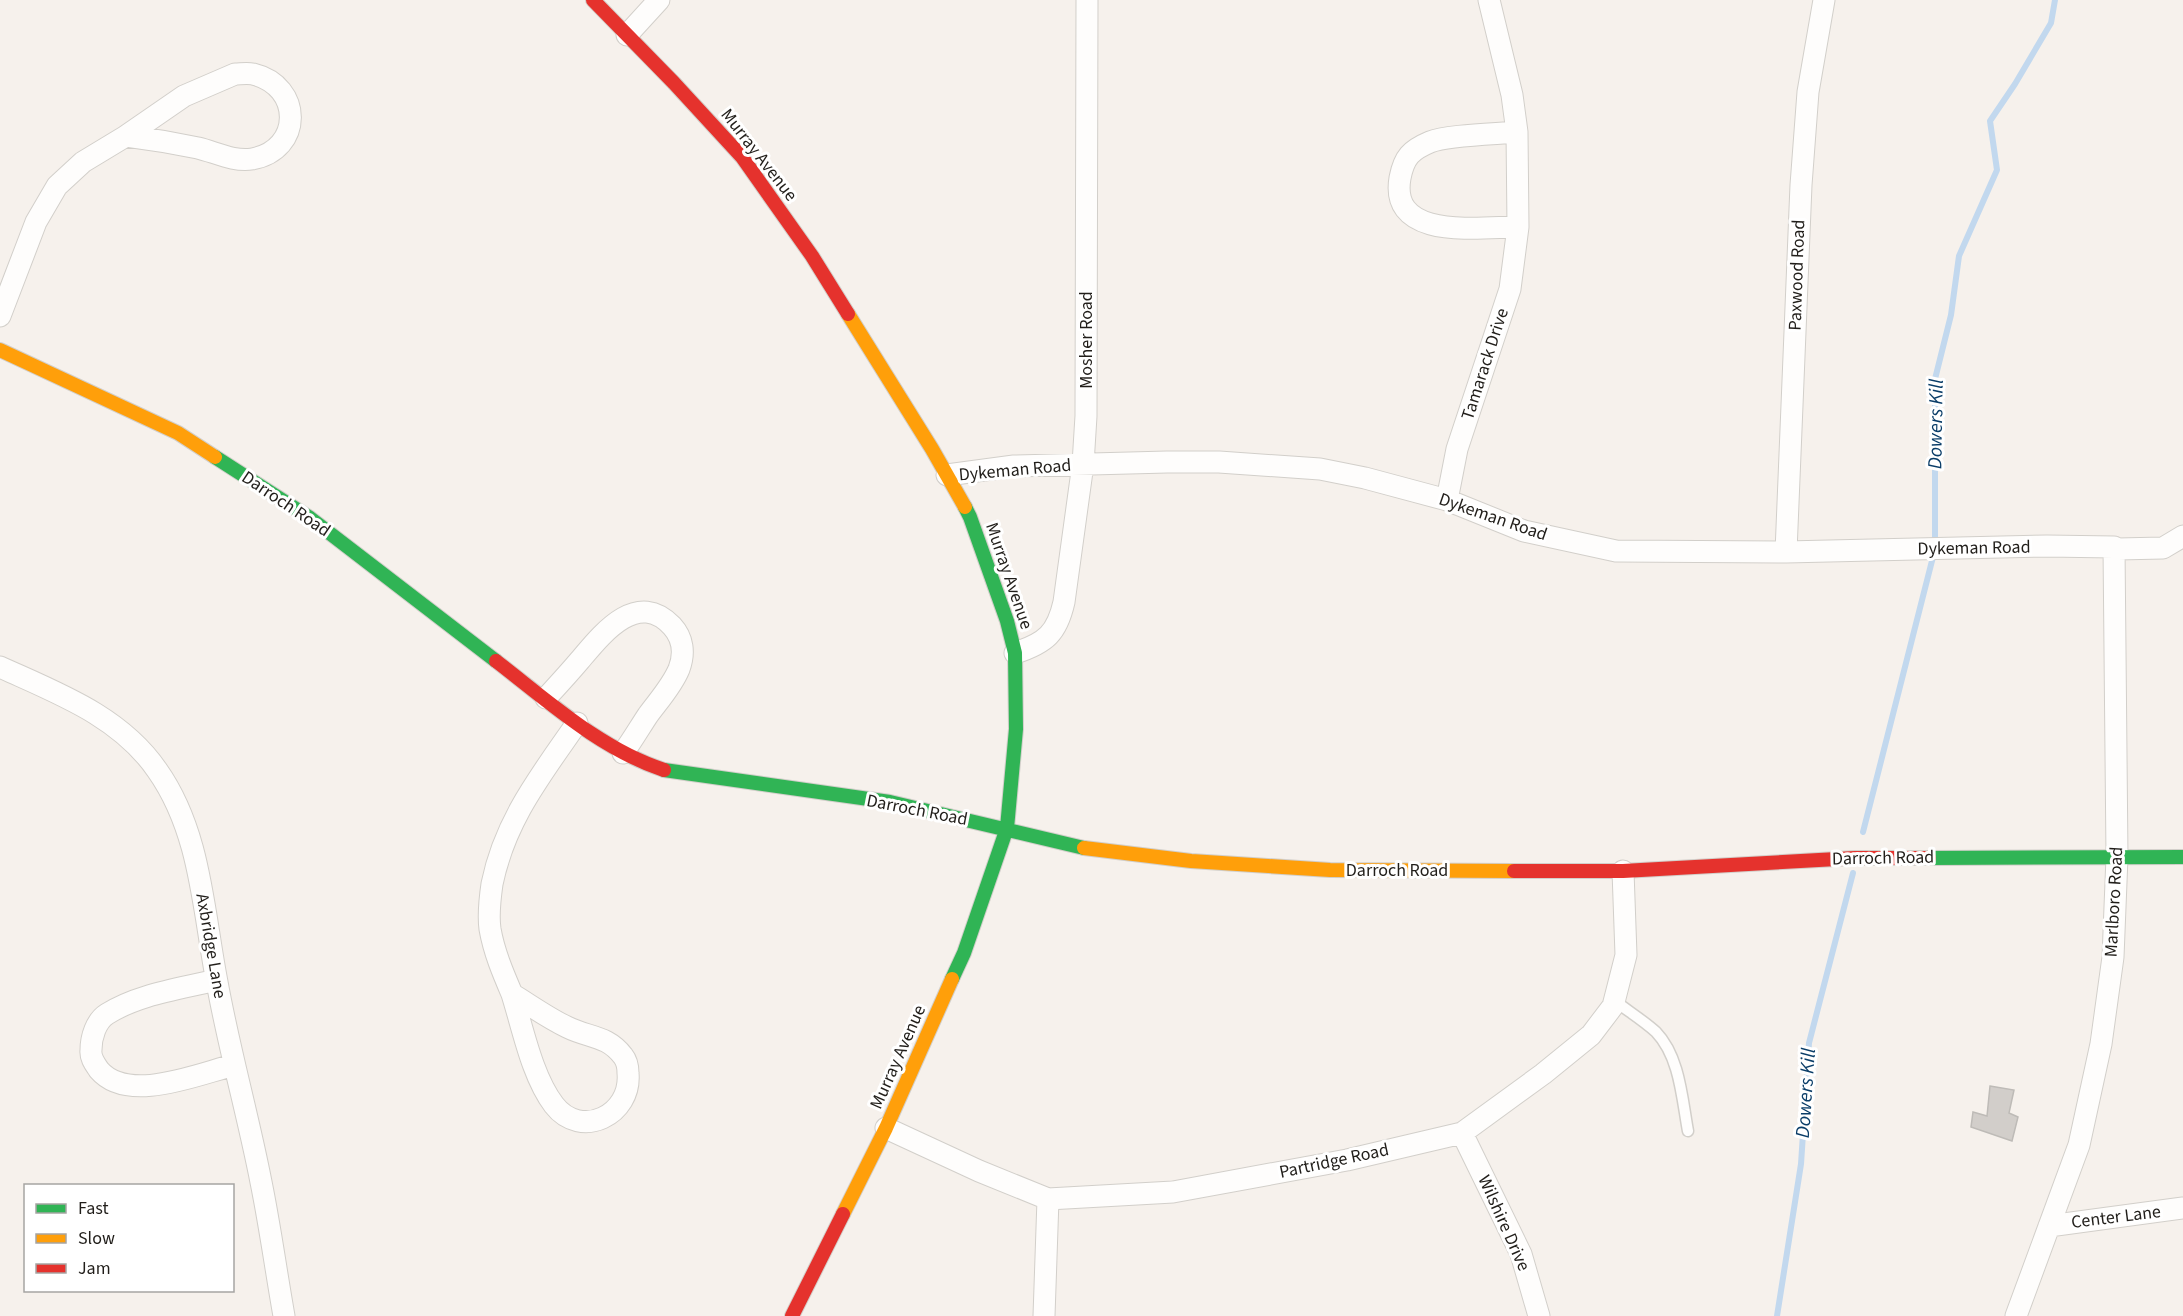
<svg xmlns="http://www.w3.org/2000/svg" width="2183" height="1316" font-family="'Source Sans 3',sans-serif">
<style>
.lines{fill:none;stroke-linecap:round;stroke-linejoin:round}
.stream{stroke:#c2d8ee;stroke-width:6}
.building{fill:#d2ceca;stroke:#bebbb7;stroke-width:1.5}
.lane-casing{stroke:#d2cfca;stroke-width:13}
.street-casing{stroke:#d2cfca;stroke-width:23}
.fast-casing{stroke:#d2cfca;stroke-width:16}
.slow-casing{stroke:#d2cfca;stroke-width:16}
.jam-casing{stroke:#d2cfca;stroke-width:16}
.lane{stroke:#fefdfc;stroke-width:10}
.street{stroke:#fefdfc;stroke-width:21}
.fast{stroke:#30b455;stroke-width:14}
.slow{stroke:#ff9f0a;stroke-width:14}
.jam{stroke:#e5322d;stroke-width:14}
.labels{text-anchor:middle;dominant-baseline:central;stroke-width:6;stroke-linejoin:round;paint-order:stroke}
.street-label{font-size:18px;fill:#211e1a;stroke:#fff}
.water-label{font-size:20px;font-style:italic;fill:#0a3d68;stroke:#fff}
</style>
<rect width="100%" height="100%" fill="#f6f1ec"/>
<g class="lines">
<path class="stream" d="M 1863,832 L 1935,549 L 1935,379 L 1951,315 L 1959,256 L 1997,170 L 1990,121 L 2015,84 L 2051,23 L 2055,0
M 1777,1316 L 1801,1164 L 1809,1043 L 1853,873"/>
</g>
<path class="building" d="M 1990,1086 L 2014,1090 L 2009,1113 L 2018,1117 L 2012,1141 L 1971,1127 L 1973,1112 L 1987,1116 Z"/>
<g class="lines">
<g class="lane-casing">
<path id="lane" d="M 1615,1001 C 1628,1011 1644,1021 1656,1032 C 1680,1057 1682,1099 1688,1131"/>
</g>
<g class="street-casing">
<path id="street" d="M 627,35 L 659,0
M 235,74 C 240,74 247,73 253,74 C 303,86 303,150 252,159 C 234,162 215,152 198,148 C 174,143 150,139 126,136 L 184,96 Z
M 1517,132 C 1496,134 1447,135 1430,142 C 1411,150 1404,157 1400,178 C 1389,241 1480,227 1518,227
M 0,316 L 36,222 L 57,186 L 83,162 L 126,136
M 947,475 L 1014,466 L 1167,462 L 1219,462 L 1320,469 L 1365,478 L 1447,500 L 1524,531 L 1616,551 L 1786,552 L 2047,546 L 2114,547 L 2118,549 L 2163,548 L 2183,536
M 1447,500 L 1457,449 L 1510,289 L 1518,227 L 1517,132 L 1512,95 L 1489,0
M 1786,552 L 1801,185 L 1808,92 L 1824,0
M 1015,653 C 1046,643 1057,633 1064,602 L 1083,464 L 1086,416 L 1087,0
M 0,667 C 57,693 120,716 157,770 C 201,832 203,910 217,982 C 229,1049 248,1115 261,1182 C 270,1226 276,1271 284,1316
M 546,698 C 558,685 569,673 580,660 C 602,634 637,589 672,626 C 683,638 685,653 679,669 C 672,686 659,700 648,715 C 640,727 632,741 623,753
M 216,980 C 180,989 139,994 107,1014 C 96,1021 91,1037 91,1050 C 90,1058 95,1064 99,1070 C 128,1104 198,1074 234,1065
M 512,994 C 530,1005 548,1018 567,1027 C 589,1038 607,1035 623,1056 C 627,1061 628,1067 628,1073 C 632,1115 581,1140 554,1105 C 532,1076 523,1029 512,994 Z
M 512,994 C 503,973 494,952 490,929 C 488,915 490,898 492,884 C 505,820 541,775 577,723
M 886,1128 L 979,1171 L 1048,1199 L 1173,1192 L 1347,1160 L 1462,1133 L 1543,1074 L 1591,1035 L 1613,1006 L 1626,955 L 1623,871
M 1462,1133 L 1521,1254 L 1539,1316
M 2049,1226 L 2183,1208
M 1044,1316 L 1048,1199
M 2016,1316 L 2079,1145 L 2101,1044 L 2113,957 L 2117,857 L 2114,547"/>
</g>
<g class="fast-casing">
<path id="fast" d="M 215,457 L 310,518 L 496,661
M 664,770 L 890,802 L 1084,848
M 1929,858 L 2183,857
M 952,979 L 964,953 L 1007,828 L 1016,729 L 1015,653 L 1007,621 L 970,517 L 965,507"/>
</g>
<g class="slow-casing">
<path id="slow" d="M 848,314 L 932,449 L 965,507
M 0,350 L 178,433 L 215,457
M 1084,848 L 1191,861 L 1330,870 L 1514,871
M 843,1214 L 886,1128 L 952,979"/>
</g>
<g class="jam-casing">
<path id="jam" d="M 593,0 L 674,83 L 742,157 L 812,256 L 848,314
M 496,661 C 548,701 600,749 664,770
M 1514,871 L 1623,871 L 1855,858 L 1929,858
M 792,1316 L 843,1214"/>
</g>
<use href="#lane" class="lane"/>
<use href="#street" class="street"/>
<use href="#fast" class="fast"/>
<use href="#slow" class="slow"/>
<use href="#jam" class="jam"/>
</g>
<g class="labels">
<g class="street-label">
<text transform="translate(759 155) rotate(52)">Murray Avenue</text>
<text transform="translate(1797 275) rotate(-88)">Paxwood Road</text>
<text transform="translate(1086 340) rotate(-90)">Mosher Road</text>
<text transform="translate(1485 364) rotate(-72)">Tamarack Drive</text>
<text transform="translate(1015 470) rotate(-5)">Dykeman Road</text>
<text transform="translate(286 504) rotate(34)">Darroch Road</text>
<text transform="translate(1493 517) rotate(19)">Dykeman Road</text>
<text transform="translate(1974 548) rotate(-1)">Dykeman Road</text>
<text transform="translate(1009 576) rotate(71)">Murray Avenue</text>
<text transform="translate(917 810) rotate(11)">Darroch Road</text>
<text transform="translate(1883 858) rotate(-1)">Darroch Road</text>
<text x="1397" y="870">Darroch Road</text>
<text transform="translate(2114 902) rotate(-87)">Marlboro Road</text>
<text transform="translate(211 946) rotate(80)">Axbridge Lane</text>
<text transform="translate(898 1057) rotate(-66)">Murray Avenue</text>
<text transform="translate(1334 1161) rotate(-12)">Partridge Road</text>
<text transform="translate(2116 1217) rotate(-7)">Center Lane</text>
<text transform="translate(1504 1223) rotate(66)">Wilshire Drive</text>
</g>
<g class="water-label">
<text transform="translate(1936 424) rotate(-89)">Dowers Kill</text>
<text transform="translate(1806 1093) rotate(-86)">Dowers Kill</text>
</g>
</g>
<rect x="24" y="1184" width="210" height="108" fill="#ffffff" stroke="#a6a5a3" stroke-width="1.5"/>
<rect x="36" y="1204" width="30" height="9" fill="#30b455" stroke="#a6a5a3" stroke-width="1.5"/>
<text x="78" y="1214" font-size="18" fill="#211e1a">Fast</text>
<rect x="36" y="1234" width="30" height="9" fill="#ff9f0a" stroke="#a6a5a3" stroke-width="1.5"/>
<text x="78" y="1244" font-size="18" fill="#211e1a">Slow</text>
<rect x="36" y="1264" width="30" height="9" fill="#e5322d" stroke="#a6a5a3" stroke-width="1.5"/>
<text x="78" y="1274" font-size="18" fill="#211e1a">Jam</text>
</svg>
